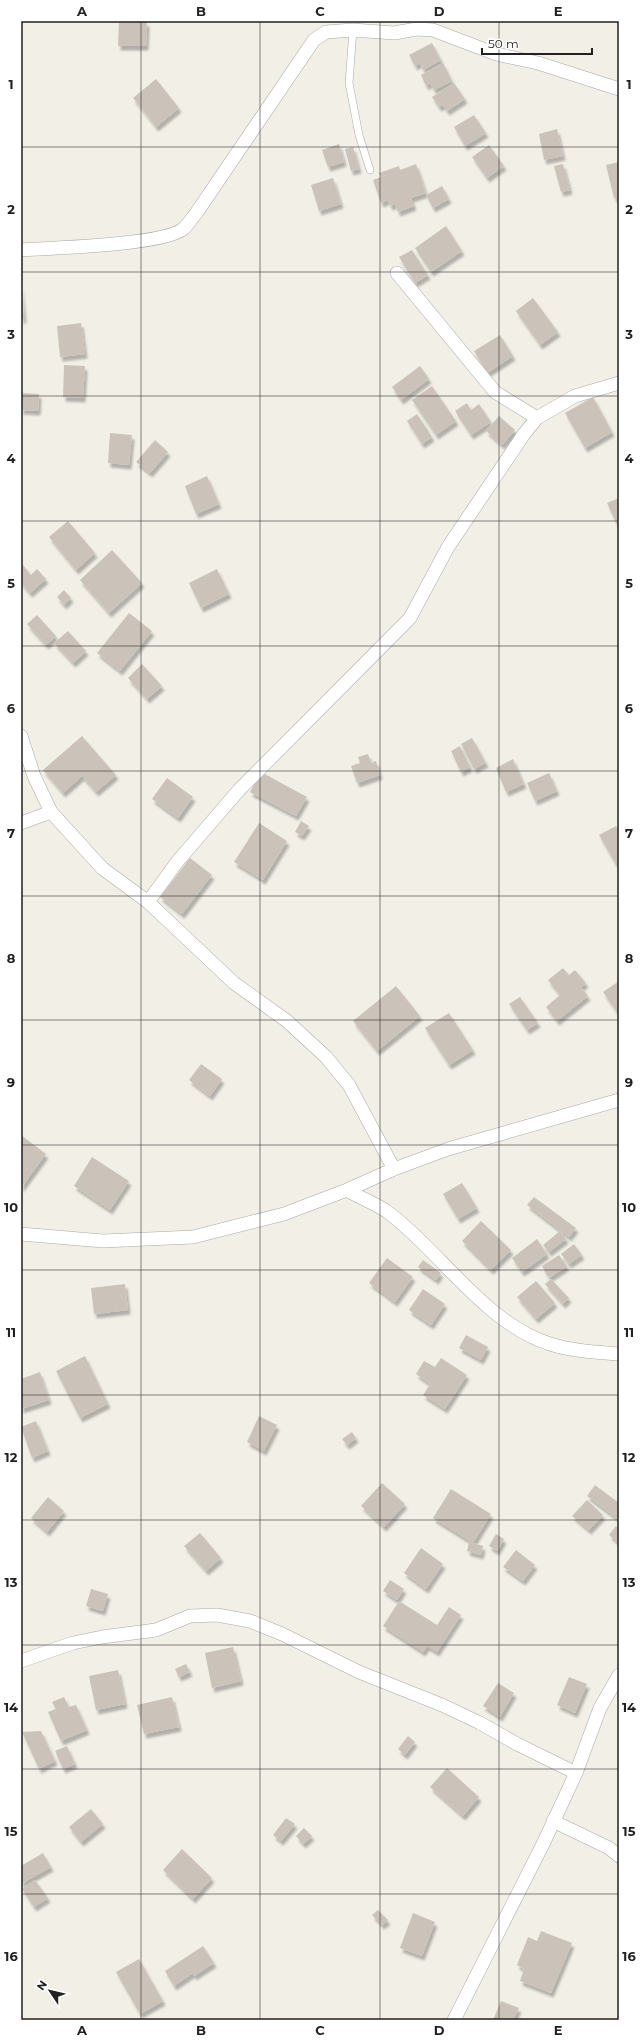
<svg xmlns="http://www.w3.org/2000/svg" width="640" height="2041" font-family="Montserrat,sans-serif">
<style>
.building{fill:#cbc3b9;filter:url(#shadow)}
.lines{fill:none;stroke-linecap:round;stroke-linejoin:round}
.lane-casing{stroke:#a8a8a8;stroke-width:8}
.street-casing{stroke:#a8a8a8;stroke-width:14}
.lane{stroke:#fff;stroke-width:7}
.street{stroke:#fff;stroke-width:13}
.grid{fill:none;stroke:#212121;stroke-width:1;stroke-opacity:0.55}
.neatline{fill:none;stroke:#212121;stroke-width:1.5}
.grid-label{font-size:13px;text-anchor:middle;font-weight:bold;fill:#212121}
</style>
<defs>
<filter id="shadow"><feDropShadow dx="2.5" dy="4.5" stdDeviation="1" flood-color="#0004"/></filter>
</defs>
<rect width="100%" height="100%" fill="#f2efe7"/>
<path class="building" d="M 119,21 L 147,22 L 146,46 L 118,46 Z
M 432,43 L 441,60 L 423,70 L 420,63 L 415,66 L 409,55 Z
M 443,63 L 452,81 L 434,90 L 430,83 L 426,86 L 421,75 Z
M 156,79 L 179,108 L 156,127 L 133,98 Z
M 454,83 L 465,99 L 447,111 L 443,105 L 439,107 L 432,97 Z
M 474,115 L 486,133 L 465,146 L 454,127 Z
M 557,129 L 563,156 L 544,160 L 539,134 Z
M 339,144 L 344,162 L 328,167 L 322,150 Z
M 489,145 L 504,166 L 487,178 L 472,157 Z
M 353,147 L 359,169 L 351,171 L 345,149 Z
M 619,162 L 619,197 L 614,198 L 606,165 Z
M 416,164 L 426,193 L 411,198 L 414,206 L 398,212 L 395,204 L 390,206 L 388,200 L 381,203 L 373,180 L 381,177 L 379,173 L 399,166 L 400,170 Z
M 563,164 L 570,190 L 561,192 L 554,166 Z
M 333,178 L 341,204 L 319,211 L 311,185 Z
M 442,186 L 449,199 L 433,208 L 426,195 Z
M 446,226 L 462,251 L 431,272 L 415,248 Z
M 412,250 L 428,275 L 415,283 L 399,257 Z
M 21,284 L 24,319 L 21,319 Z
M 533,298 L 558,332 L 540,345 L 516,311 Z
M 81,323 L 85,354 L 60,357 L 57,326 Z
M 500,335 L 513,356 L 487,373 L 474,351 Z
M 64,365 L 85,366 L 83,398 L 63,397 Z
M 420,366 L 429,379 L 401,400 L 392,387 Z
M 432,386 L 456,421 L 436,435 L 412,400 Z
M 21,393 L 39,394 L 38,411 L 21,410 Z
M 593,397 L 612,432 L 585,448 L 565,413 Z
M 467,403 L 471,410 L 479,404 L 491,422 L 471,435 L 455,411 Z
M 417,414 L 432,437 L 422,444 L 407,421 Z
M 499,416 L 515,430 L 502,445 L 486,431 Z
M 110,433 L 132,435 L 129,465 L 108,463 Z
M 155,440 L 168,452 L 150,473 L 136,462 Z
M 207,476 L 219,504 L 196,514 L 185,486 Z
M 619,498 L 619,529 L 607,503 Z
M 68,521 L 95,553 L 76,570 L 49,537 Z
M 112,550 L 142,583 L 109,613 L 80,580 Z
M 23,565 L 31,575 L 37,569 L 46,579 L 30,593 L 21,583 L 21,566 Z
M 217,569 L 229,594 L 201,608 L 189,583 Z
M 64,590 L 71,598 L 64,605 L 57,597 Z
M 129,613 L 152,631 L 120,671 L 97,653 Z
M 37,615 L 56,636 L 46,645 L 27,624 Z
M 68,631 L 86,651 L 73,663 L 54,643 Z
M 142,664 L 162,686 L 147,699 L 128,678 Z
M 82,736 L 116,775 L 96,792 L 82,776 L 63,793 L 43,770 Z
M 472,738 L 486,763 L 474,769 L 461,744 Z
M 460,746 L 470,767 L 461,772 L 451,751 Z
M 368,754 L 371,763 L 376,761 L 380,775 L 357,783 L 351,766 L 360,763 L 358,757 Z
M 513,759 L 524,784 L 506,792 L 496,768 Z
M 261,772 L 307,797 L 296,816 L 250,792 Z
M 549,773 L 557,791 L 535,801 L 527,783 Z
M 167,778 L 193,797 L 178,818 L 152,799 Z
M 301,821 L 309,826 L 302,836 L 295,832 Z
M 259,823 L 287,841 L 263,880 L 234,862 Z
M 616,826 L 619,831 L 619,861 L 615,863 L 599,835 Z
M 190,858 L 212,875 L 182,914 L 160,897 Z
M 563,968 L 569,975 L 575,970 L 586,983 L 581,987 L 588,996 L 557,1021 L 546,1007 L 560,995 L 548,980 Z
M 619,981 L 619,1015 L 603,992 Z
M 396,986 L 420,1016 L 377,1051 L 353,1021 Z
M 520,997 L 538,1023 L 527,1030 L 509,1004 Z
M 449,1013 L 473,1050 L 449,1065 L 425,1028 Z
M 201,1064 L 222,1079 L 210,1096 L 189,1080 Z
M 21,1135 L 46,1154 L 21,1188 Z
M 92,1157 L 129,1181 L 110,1210 L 74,1186 Z
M 462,1183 L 477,1208 L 458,1219 L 443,1194 Z
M 534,1197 L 576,1228 L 569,1237 L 527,1205 Z
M 481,1221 L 511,1250 L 491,1270 L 462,1241 Z
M 560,1231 L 566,1239 L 549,1252 L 543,1245 Z
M 537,1239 L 547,1254 L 522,1272 L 512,1258 Z
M 574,1244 L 582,1255 L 569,1264 L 561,1254 Z
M 559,1255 L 567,1266 L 549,1278 L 542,1266 Z
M 387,1258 L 413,1277 L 395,1302 L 369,1283 Z
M 423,1260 L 441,1273 L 436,1280 L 418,1267 Z
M 551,1279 L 569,1298 L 563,1304 L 545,1284 Z
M 536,1281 L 555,1303 L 536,1319 L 517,1297 Z
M 125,1284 L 128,1310 L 94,1314 L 91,1288 Z
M 423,1289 L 445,1304 L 431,1325 L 409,1310 Z
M 466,1335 L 488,1347 L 481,1360 L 459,1348 Z
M 85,1356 L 108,1404 L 80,1418 L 56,1371 Z
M 441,1358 L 467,1375 L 445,1409 L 423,1395 L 430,1384 L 416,1374 L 424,1361 L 435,1367 Z
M 40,1372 L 49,1400 L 21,1409 L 21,1379 Z
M 259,1416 L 277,1425 L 264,1451 L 247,1442 Z
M 36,1421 L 48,1451 L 32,1458 L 21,1427 Z
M 352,1432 L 356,1438 L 347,1445 L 342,1439 Z
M 382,1483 L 405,1504 L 384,1527 L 361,1506 Z
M 595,1485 L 619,1503 L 618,1519 L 587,1496 Z
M 451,1489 L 491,1514 L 473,1543 L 483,1546 L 481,1555 L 467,1551 L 469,1542 L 473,1543 L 433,1518 Z
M 48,1497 L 64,1511 L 47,1532 L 31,1518 Z
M 587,1500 L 603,1515 L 589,1530 L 572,1516 Z
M 616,1526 L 619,1529 L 618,1542 L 609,1535 Z
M 200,1533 L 221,1558 L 206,1571 L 184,1546 Z
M 496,1534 L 504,1539 L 497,1551 L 489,1546 Z
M 421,1548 L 443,1564 L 426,1589 L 404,1573 Z
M 516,1550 L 535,1565 L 523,1581 L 503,1567 Z
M 390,1580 L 404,1589 L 397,1600 L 383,1591 Z
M 91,1589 L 108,1594 L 103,1611 L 86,1606 Z
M 399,1601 L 437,1625 L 449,1607 L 461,1615 L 437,1652 L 427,1646 L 423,1652 L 383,1626 Z
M 233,1647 L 241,1681 L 212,1688 L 205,1653 Z
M 186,1664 L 190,1672 L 179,1677 L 175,1669 Z
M 118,1670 L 125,1704 L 96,1710 L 89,1676 Z
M 569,1677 L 587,1684 L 575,1713 L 557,1705 Z
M 498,1683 L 514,1693 L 500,1717 L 483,1706 Z
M 64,1697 L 69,1707 L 76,1705 L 87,1730 L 61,1741 L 48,1712 L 56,1709 L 52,1702 Z
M 172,1697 L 179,1727 L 144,1734 L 137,1705 Z
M 41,1731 L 55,1761 L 39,1769 L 22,1732 Z
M 408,1736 L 415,1742 L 405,1755 L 398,1749 Z
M 67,1746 L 75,1764 L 63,1769 L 55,1751 Z
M 447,1768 L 479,1797 L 463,1816 L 430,1787 Z
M 91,1809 L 103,1824 L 81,1842 L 69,1827 Z
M 286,1818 L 295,1824 L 281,1841 L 273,1835 Z
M 304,1828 L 312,1836 L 303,1844 L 296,1836 Z
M 182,1849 L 212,1878 L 193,1899 L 163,1870 Z
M 43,1853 L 51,1867 L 21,1884 L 21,1866 Z
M 35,1880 L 48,1898 L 34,1907 L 22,1889 Z
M 378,1910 L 388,1920 L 382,1925 L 372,1915 Z
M 413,1913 L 435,1922 L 422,1956 L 400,1948 Z
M 541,1931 L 572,1943 L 551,1993 L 520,1981 L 524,1969 L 517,1965 L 528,1937 L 537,1941 Z
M 203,1946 L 214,1963 L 194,1976 L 193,1973 L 174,1986 L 165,1971 Z
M 139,1959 L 163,2001 L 140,2014 L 116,1972 Z
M 501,2001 L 519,2008 L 513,2020 L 493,2020 Z"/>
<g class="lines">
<g class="lane-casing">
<path id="lane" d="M 353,30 L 349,83 L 359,135 L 370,170"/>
</g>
<g class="street-casing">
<path id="street" d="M 21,250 C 52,248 163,245 183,229 C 188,225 193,217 197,212 L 314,40 L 326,32 L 353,30 L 394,33 L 417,29 L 433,30 L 496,54 L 538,63 L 619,89
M 397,273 L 495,392 L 537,418
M 21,736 L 34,776 L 51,812 L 102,868 L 148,902 L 234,983 L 287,1021 L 326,1057 L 349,1085 L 394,1169
M 21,823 L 51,812
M 148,902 L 177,862 L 239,790 L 410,618 L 448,547 L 524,434 L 537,418 L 575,396 L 619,383
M 347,1190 C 360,1198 377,1204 389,1213 C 441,1252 486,1324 550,1344 C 572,1351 596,1352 619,1354
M 21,1234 L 103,1241 L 193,1237 L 284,1214 L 347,1190 L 394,1169 L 448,1149 L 619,1100
M 21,1661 L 73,1643 L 102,1637 L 156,1630 L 190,1616 L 217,1615 L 250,1621 L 282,1634 L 359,1672 L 442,1705 L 480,1723 L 517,1744 L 576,1773
M 553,1821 L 609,1848 L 619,1856
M 454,2020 L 544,1842 L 576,1773 L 600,1708 L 619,1675"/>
</g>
<use href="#lane" class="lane"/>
<use href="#street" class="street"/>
</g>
<path class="grid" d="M 141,21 L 141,2020M 260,21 L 260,2020M 380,21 L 380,2020M 499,21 L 499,2020M 21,147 L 619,147M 21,272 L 619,272M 21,396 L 619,396M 21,521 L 619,521M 21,646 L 619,646M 21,771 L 619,771M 21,896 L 619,896M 21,1020 L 619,1020M 21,1145 L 619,1145M 21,1270 L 619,1270M 21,1395 L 619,1395M 21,1520 L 619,1520M 21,1645 L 619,1645M 21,1769 L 619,1769M 21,1894 L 619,1894"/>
<rect width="640" height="2041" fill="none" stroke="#ffffff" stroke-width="44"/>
<g transform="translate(50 1991) rotate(305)" stroke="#ffffff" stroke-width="3" paint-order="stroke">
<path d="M0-3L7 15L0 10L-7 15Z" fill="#212121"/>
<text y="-6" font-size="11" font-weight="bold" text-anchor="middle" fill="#212121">N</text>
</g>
<path d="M482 48v6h110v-6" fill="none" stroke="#212121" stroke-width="2"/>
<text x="488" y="48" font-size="12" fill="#212121" stroke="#ffffff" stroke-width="3" paint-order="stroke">50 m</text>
<rect x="22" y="22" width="596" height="1997" class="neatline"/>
<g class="grid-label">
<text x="82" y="16">A</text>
<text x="201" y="16">B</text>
<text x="320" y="16">C</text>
<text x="439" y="16">D</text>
<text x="558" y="16">E</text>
<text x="11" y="89">1</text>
<text x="629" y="89">1</text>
<text x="11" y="214">2</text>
<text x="629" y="214">2</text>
<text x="11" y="339">3</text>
<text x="629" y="339">3</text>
<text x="11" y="463">4</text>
<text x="629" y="463">4</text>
<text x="11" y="588">5</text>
<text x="629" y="588">5</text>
<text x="11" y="713">6</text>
<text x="629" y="713">6</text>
<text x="11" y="838">7</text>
<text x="629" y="838">7</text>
<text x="11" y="963">8</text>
<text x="629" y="963">8</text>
<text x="11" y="1087">9</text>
<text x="629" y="1087">9</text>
<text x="11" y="1212">10</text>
<text x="629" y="1212">10</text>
<text x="11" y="1337">11</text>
<text x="629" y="1337">11</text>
<text x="11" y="1462">12</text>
<text x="629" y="1462">12</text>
<text x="11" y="1587">13</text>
<text x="629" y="1587">13</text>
<text x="11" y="1712">14</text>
<text x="629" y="1712">14</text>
<text x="11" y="1836">15</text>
<text x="629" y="1836">15</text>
<text x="11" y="1961">16</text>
<text x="629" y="1961">16</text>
<text x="82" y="2035">A</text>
<text x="201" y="2035">B</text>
<text x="320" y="2035">C</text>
<text x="439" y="2035">D</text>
<text x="558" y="2035">E</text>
</g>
</svg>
